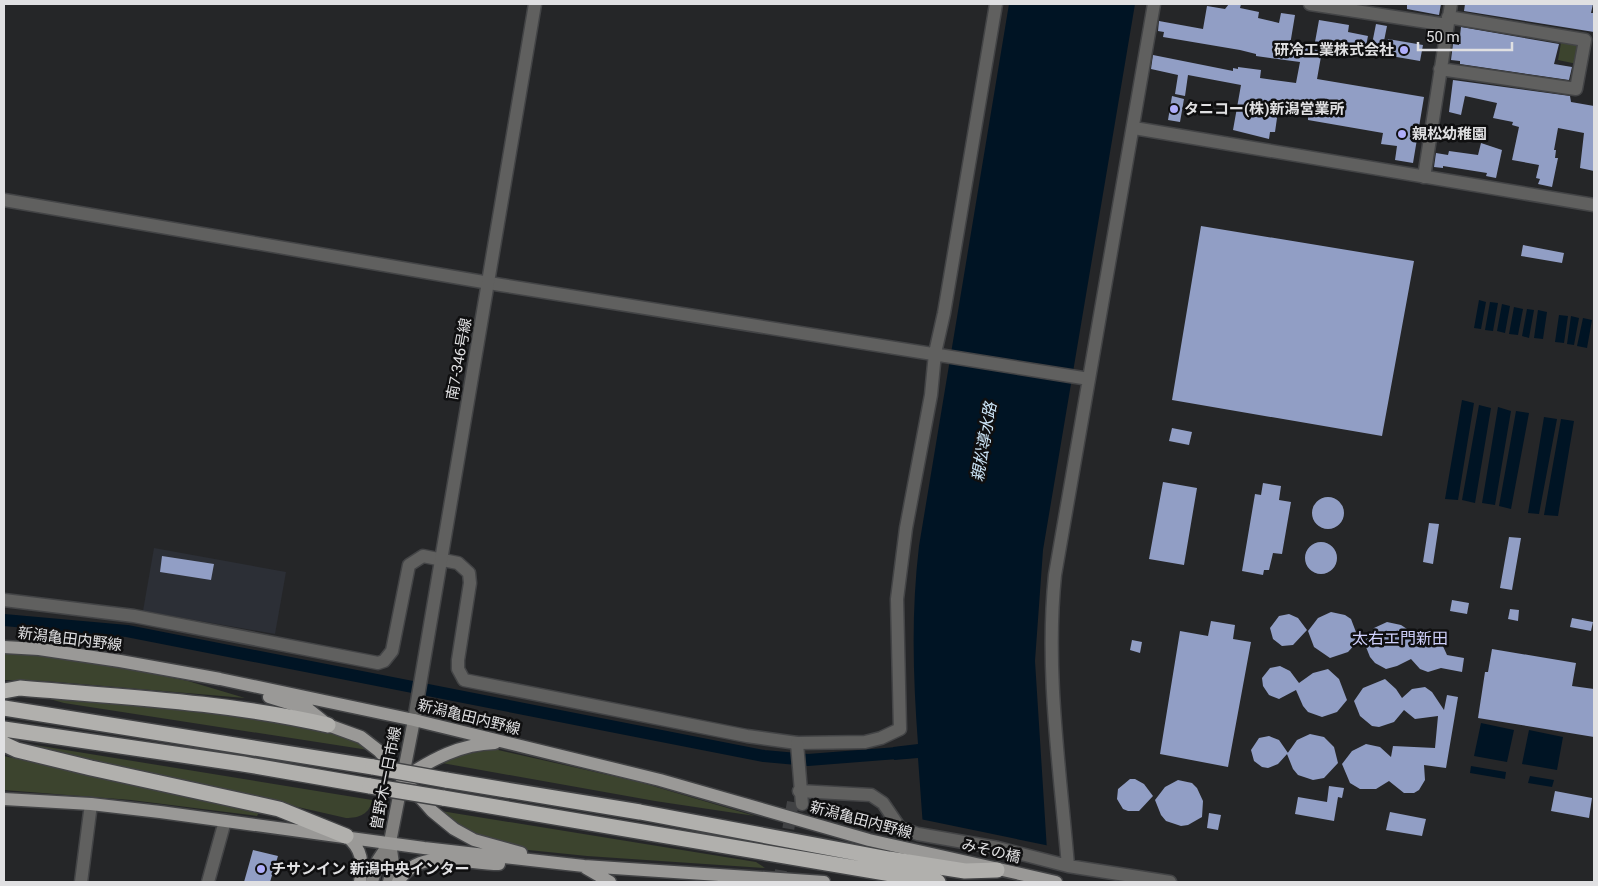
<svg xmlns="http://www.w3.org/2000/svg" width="1598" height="886" font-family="Roboto,'Noto Sans JP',sans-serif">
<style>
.built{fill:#2c2f36}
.green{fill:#3c442e}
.water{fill:#001424}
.pier{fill:#252628}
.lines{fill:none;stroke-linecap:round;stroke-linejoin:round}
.canal{stroke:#001424;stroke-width:12}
.building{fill:#919ec5}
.tertiary-tunnel{stroke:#414244;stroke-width:12;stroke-dasharray:12 6;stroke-linecap:butt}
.minor-casing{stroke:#434446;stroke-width:15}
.tertiary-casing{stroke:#434446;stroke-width:15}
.secondary-casing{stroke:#434446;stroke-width:15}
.primary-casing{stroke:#434446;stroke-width:15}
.motorway-casing{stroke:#434446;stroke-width:18}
.minor{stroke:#60605f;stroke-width:12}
.tertiary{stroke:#60605f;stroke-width:12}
.secondary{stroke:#81807e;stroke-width:12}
.primary{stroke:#9a9997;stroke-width:12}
.motorway{stroke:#b1b0ad;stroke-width:15}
.motorway-bridge-casing{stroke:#434446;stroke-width:18;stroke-linecap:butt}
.motorway-bridge{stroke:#b1b0ad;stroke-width:15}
.poi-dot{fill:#afaefa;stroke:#0f0f10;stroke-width:2}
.labels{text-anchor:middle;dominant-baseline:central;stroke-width:5;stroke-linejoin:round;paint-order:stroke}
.poi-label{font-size:15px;font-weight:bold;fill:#e0e0e2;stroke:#0f0f10;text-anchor:start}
.street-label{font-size:15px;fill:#e0e0e2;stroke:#0f0f10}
.water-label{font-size:16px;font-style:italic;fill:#cde5f7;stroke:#0f0f10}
.neighbourhood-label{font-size:16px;fill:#d0d1fc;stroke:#0f0f10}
</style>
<rect width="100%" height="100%" fill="#252628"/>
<path class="built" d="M 154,548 L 286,572 L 275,634 L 143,611 Z"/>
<path class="green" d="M 1561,43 L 1580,46 L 1577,64 L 1558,60 Z
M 4,652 L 77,659 L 188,681 L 245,698 L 45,681 L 4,680 Z
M 39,696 L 220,711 L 332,730 L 375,751 L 64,703 Z
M 35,745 L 372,800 C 370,814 359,818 346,818 L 40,748 Z
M 494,749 L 639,782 L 755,816 L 655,801 L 442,763 L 456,756 Z
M 4,756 L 259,812 L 257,816 L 131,800 L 4,790 Z
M 441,811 L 756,862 L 765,868 L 587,856 L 509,848 L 468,832 Z"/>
<path class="water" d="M 1009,4 L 1135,4 L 1043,550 L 1035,661 L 1049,882 L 927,882 L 918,758 L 894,760 L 893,747 L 918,744 C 913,677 911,613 919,546 Z
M 1479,300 L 1486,302 L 1481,329 L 1474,328 Z
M 1490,302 L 1498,303 L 1493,331 L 1485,330 Z
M 1502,304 L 1510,306 L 1505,333 L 1497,331 Z
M 1514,307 L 1523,309 L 1518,335 L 1509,334 Z
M 1527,309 L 1534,310 L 1529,338 L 1522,336 Z
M 1538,310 L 1547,312 L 1543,339 L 1534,338 Z
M 1559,315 L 1568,316 L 1564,343 L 1555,342 Z
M 1571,316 L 1579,318 L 1574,345 L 1567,344 Z
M 1583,318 L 1592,320 L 1587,348 L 1577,346 Z
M 1462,400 L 1474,403 L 1458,500 L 1445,499 Z
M 1479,405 L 1491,408 L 1475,503 L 1462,500 Z
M 1498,407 L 1511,411 L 1495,505 L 1482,503 Z
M 1516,411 L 1529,413 L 1511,509 L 1499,506 Z
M 1544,417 L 1557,419 L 1539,514 L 1528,513 Z
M 1561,419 L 1574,421 L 1558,516 L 1544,515 Z
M 1481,723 L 1514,730 L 1507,762 L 1474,756 Z
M 1529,730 L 1563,737 L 1557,770 L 1522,764 Z
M 1471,766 L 1506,772 L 1505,779 L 1470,773 Z
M 1530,776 L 1554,780 L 1552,787 L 1528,783 Z"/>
<path class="pier" d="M 920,819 L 1050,846 L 1052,882 L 924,882 Z"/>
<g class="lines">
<path class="canal" d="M 4,620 L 127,631 L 764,756 L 808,760 L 910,752"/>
</g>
<path class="building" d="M 1229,4 L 1241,4 L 1240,8 L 1259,12 L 1258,18 L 1279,23 L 1281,13 L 1295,15 L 1290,45 L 1322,51 L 1317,79 L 1424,97 L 1413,163 L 1395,160 L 1397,146 L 1381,144 L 1383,133 L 1308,120 L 1308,116 L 1278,111 L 1275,132 L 1270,132 L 1269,139 L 1233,130 L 1241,85 L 1188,75 L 1185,96 L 1175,94 L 1178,75 L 1151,69 L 1153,55 L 1233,71 L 1233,68 L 1238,69 L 1238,67 L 1261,70 L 1260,78 L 1296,83 L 1300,62 L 1256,56 L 1256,54 L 1240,50 L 1163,37 L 1164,32 L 1158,31 L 1159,21 L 1203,29 L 1207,6 L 1225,9 Z
M 1407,4 L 1441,4 L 1439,15 L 1407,9 Z
M 1465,4 L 1593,4 L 1591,13 L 1594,13 L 1594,32 L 1464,11 Z
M 1319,20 L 1349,25 L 1348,32 L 1368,36 L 1365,51 L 1315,42 Z
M 1376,24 L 1387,26 L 1383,46 L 1372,44 Z
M 1461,27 L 1559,44 L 1554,64 L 1572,67 L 1569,80 L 1460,64 L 1460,61 L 1451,60 L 1453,44 L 1459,45 Z
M 1388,39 L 1423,45 L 1420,61 L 1385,55 Z
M 1453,80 L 1570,96 L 1571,102 L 1594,106 L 1594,171 L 1580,168 L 1584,133 L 1558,128 L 1554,150 L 1556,150 L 1555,158 L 1558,158 L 1552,187 L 1538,184 L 1540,179 L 1536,178 L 1539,165 L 1512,160 L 1519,127 L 1512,125 L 1513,122 L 1493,118 L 1497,103 L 1465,96 L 1461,115 L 1449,112 Z
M 1172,96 L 1184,99 L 1180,122 L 1168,120 Z
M 1481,143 L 1502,150 L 1496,178 L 1486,176 L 1487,173 L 1443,166 L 1443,168 L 1434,167 L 1436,153 L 1448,155 L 1449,151 L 1478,155 Z
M 1201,226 L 1414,261 L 1382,436 L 1172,400 Z
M 1523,245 L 1564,253 L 1562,263 L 1521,256 Z
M 1172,428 L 1192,432 L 1189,445 L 1169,441 Z
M 1163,482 L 1197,488 L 1184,565 L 1149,559 Z
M 1263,483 L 1281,486 L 1279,500 L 1291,502 L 1282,554 L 1273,553 L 1269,570 L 1264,570 L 1263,575 L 1242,571 L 1255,494 L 1261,495 Z
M1312 513a16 16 0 1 1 32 0a16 16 0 1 1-32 0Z
M 1429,523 L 1439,524 L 1433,564 L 1423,562 Z
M 1509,537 L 1521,538 L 1512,590 L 1500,588 Z
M1305 558a16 16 0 1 1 32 0a16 16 0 1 1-32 0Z
M 162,556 L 214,564 L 211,580 L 160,572 Z
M 1452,600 L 1469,603 L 1467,614 L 1450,611 Z
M 1510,609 L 1519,610 L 1518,621 L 1508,619 Z
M 1331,612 L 1345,615 L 1351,619 L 1359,640 L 1348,652 L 1330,658 L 1314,647 L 1308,631 L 1318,618 Z
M 1289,614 L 1298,618 L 1307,630 L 1293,645 L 1282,646 L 1273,639 L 1270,628 L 1279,616 Z
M 1572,618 L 1593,622 L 1591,631 L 1570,627 Z
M 1211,621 L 1235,625 L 1233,639 L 1251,642 L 1228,767 L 1160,754 L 1180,631 L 1208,636 Z
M 1387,622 L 1401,625 L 1407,629 L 1413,645 L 1432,639 L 1442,644 L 1447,655 L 1464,658 L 1462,672 L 1441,668 L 1428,672 L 1420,669 L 1411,659 L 1397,666 L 1386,669 L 1375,663 L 1370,657 L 1364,642 L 1374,628 Z
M 1132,640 L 1142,642 L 1140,653 L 1130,650 Z
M 1492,649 L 1576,663 L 1572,686 L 1594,689 L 1594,737 L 1478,718 L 1485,672 L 1488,672 Z
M 1280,666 L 1290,671 L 1299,683 L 1313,673 L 1328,669 L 1339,679 L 1347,700 L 1337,712 L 1322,717 L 1308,712 L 1303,706 L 1296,690 L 1279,699 L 1269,695 L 1263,686 L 1262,678 L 1270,668 Z
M 1385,679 L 1396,689 L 1402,698 L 1412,689 L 1425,687 L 1432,692 L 1444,710 L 1447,695 L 1458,697 L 1446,768 L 1424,765 L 1425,780 L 1419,790 L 1414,793 L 1404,793 L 1389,781 L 1376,789 L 1360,789 L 1350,783 L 1342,764 L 1352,751 L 1366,744 L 1380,747 L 1391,757 L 1393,746 L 1435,748 L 1438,716 L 1415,719 L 1404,710 L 1394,722 L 1379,727 L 1372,726 L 1360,716 L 1354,701 L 1363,688 Z
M 1310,734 L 1324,737 L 1334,747 L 1338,763 L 1324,778 L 1313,780 L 1298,775 L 1293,769 L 1287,754 L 1297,740 Z
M 1269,736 L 1279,740 L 1288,753 L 1278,764 L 1268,768 L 1262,767 L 1254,761 L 1251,750 L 1259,738 Z
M 1130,779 L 1135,779 L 1144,784 L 1153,796 L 1139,811 L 1128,811 L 1123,809 L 1117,799 L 1118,789 Z
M 1178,780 L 1192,783 L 1197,788 L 1203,801 L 1202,817 L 1188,825 L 1181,826 L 1166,821 L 1161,815 L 1155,800 L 1165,787 Z
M 1329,786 L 1344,788 L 1342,798 L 1338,797 L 1334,821 L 1295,814 L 1298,797 L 1327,802 Z
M 1555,791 L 1592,798 L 1589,818 L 1551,811 Z
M 1390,812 L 1426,819 L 1422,836 L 1386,830 Z
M 1209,813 L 1221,815 L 1218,830 L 1207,828 Z
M 253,850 L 278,856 L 270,882 L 244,882 Z"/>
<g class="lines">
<path class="tertiary-tunnel" d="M 779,882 L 793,802"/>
<g class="minor-casing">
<path id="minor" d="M 1310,4 L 1447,25
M 1440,69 L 1576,89 L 1585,40 L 1448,17
M 1134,128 L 1594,205
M 1424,177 L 1451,4
M 4,200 L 501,285 L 1089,379
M 4,600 L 134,616 L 378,663 L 384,661 L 392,651 L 409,565 L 423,556 L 458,563 L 469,573 L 470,583 L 458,660 L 458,669 L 464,680 L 747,736 L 797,743 L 865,742 L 881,738 L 900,729 L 897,599 L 906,528 L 931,395 L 935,353 L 944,313 L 996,4
M 799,791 L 871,795 L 883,803 L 900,828 L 918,834 L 998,848 L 1068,866 L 1170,882
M 1068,866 C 1060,769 1045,671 1055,575 L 1154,4
M 81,882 L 91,804
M 208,882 L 225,821"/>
</g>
<g class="tertiary-casing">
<path id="tertiary" d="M 414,720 L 535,4
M 797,743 L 802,804"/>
</g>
<g class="secondary-casing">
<path id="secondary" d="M 372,882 L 378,860 L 390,842
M 389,882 L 393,864 L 390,842 L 414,720"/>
</g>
<g class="primary-casing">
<path id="primary" d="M 4,647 L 39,649 L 120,661 L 220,679 L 414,720 L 660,780 L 869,840 L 1056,882
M 269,697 L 308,709 L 328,725 L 361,737 L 379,751 L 432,811 L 454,829 L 474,840 L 521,853
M 405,777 C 433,759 460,744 495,743
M 4,799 L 91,804 L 160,812 L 424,848 L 584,866 L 824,882
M 346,836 C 363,849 363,863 360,882
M 586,868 L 610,882
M 398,882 C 420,846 463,864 499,864"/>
</g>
<g class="motorway-casing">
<path id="motorway" d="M 4,691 L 20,688 C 123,697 227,702 328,725
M 4,708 L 373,767
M 4,729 L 243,764 L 370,786
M 4,744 L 17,750 L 91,768 L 279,809 L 346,836
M 446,780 L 640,812 L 889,859 L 965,871 L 997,870
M 443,798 L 938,882"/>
</g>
<use href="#minor" class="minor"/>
<use href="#tertiary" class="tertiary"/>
<use href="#secondary" class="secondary"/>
<use href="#primary" class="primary"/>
<use href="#motorway" class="motorway"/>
<g class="motorway-bridge-casing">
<path id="motorway-bridge" d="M 373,767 L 446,780
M 370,786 L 443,798"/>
</g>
<use href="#motorway-bridge" class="motorway-bridge"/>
</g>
<g class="poi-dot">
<circle cx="1404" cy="50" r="5"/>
<circle cx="1174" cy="109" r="5"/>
<circle cx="1402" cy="134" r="5"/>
<circle cx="261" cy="869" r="5"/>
</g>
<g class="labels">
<g class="poi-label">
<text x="1394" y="50" text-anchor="end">研冷工業株式会社</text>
<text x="1184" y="109">タニコー(株)新潟営業所</text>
<text x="1412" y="134">親松幼稚園</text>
<text x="271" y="869">チサンイン 新潟中央インター</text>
</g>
<g class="street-label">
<text transform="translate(459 359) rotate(-80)">南7-346号線</text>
<text transform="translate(70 639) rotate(7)">新潟亀田内野線</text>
<text transform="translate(469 717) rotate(14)">新潟亀田内野線</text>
<text transform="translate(386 778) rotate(-79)">曽野木一日市線</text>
<text transform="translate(861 820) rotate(15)">新潟亀田内野線</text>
<text transform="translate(991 851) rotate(13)">みその橋</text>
</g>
<g class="water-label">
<text transform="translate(984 442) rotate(-80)">親松導水路</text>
</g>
<g class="neighbourhood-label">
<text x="1400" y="638">太右エ門新田</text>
</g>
</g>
<rect width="1598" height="886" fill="none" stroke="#e0e0e2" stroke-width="10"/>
<path d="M1418 42v8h94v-8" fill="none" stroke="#e0e0e2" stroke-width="2.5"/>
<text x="1426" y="42" font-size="15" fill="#e0e0e2" stroke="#0f0f10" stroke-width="4" paint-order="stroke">50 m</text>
</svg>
